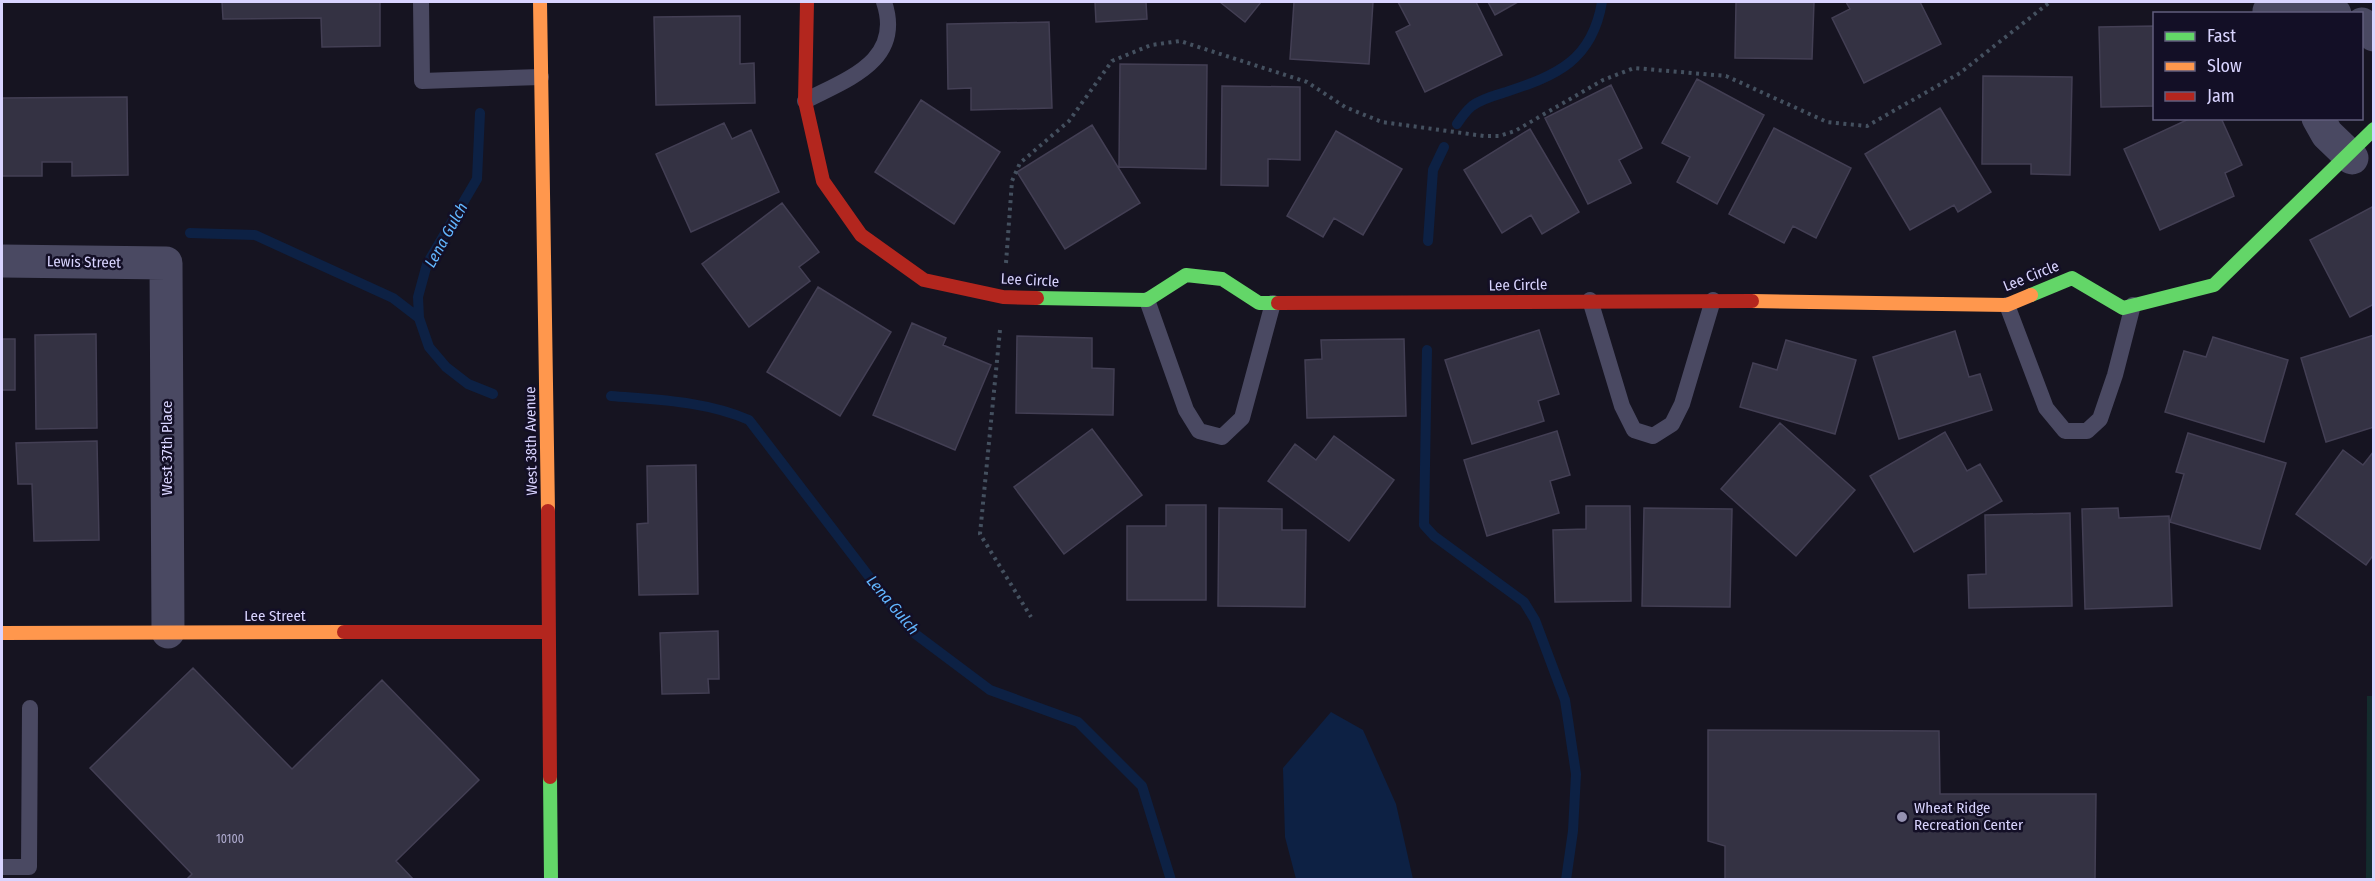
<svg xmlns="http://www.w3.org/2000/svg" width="2375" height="881" font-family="'Fira Sans Condensed',sans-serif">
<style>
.green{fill:#132c2d}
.water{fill:#0d2144}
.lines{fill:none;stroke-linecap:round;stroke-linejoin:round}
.stream{stroke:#0d2144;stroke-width:10}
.building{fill:#343243;stroke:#433f54;stroke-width:1.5}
.path{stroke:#44505f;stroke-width:4;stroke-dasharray:3 4.5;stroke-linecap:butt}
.lane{stroke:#4a4962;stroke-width:16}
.street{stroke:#4a4962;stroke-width:33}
.fast{stroke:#63d668;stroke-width:14}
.slow{stroke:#ff974d;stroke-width:14}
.jam{stroke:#b3261e;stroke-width:14}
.poi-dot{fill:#9591b1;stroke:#130f26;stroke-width:2}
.labels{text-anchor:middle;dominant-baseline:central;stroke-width:5;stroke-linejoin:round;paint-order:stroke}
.number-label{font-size:12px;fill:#b0acd0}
.street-label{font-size:15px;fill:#d9d4ff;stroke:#130f26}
.poi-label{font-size:15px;fill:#d9d4ff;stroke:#130f26;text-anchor:start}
.water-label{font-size:16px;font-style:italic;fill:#62b6ff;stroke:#130f26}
</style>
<rect width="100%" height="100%" fill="#161421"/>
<path class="green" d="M 2367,696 L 2374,696 L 2373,880 L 2366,879 Z"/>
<path class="water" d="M 1331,712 L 1363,730 L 1396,804 L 1413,879 L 1296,879 L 1285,837 L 1283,768 Z"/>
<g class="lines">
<path class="stream" d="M 480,113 L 477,179 L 427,264 L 418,297 L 419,318 L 429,347 L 446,367 L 468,384 L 493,394
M 1457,124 C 1461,118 1466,111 1472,106 C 1481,99 1496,95 1506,92 C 1557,75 1592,61 1602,2
M 190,233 L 255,235 L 393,298 L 419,318
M 1428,241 L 1433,170 L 1444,147
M 1427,350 L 1424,525 L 1434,536 L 1524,602 L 1535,620 L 1565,700 L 1576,774 L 1573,831 L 1566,880
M 611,396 C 658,400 706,401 749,420 L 910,630 L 990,690 L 1078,722 L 1142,786 L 1171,880"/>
</g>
<path class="building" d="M 222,2 L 380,2 L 380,46 L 322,47 L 321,18 L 223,19 Z
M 1095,2 L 1146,2 L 1147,19 L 1096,22 Z
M 1220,2 L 1261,2 L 1245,22 Z
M 1294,2 L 1373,2 L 1369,64 L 1290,59 Z
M 1398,2 L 1476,2 L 1502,55 L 1425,92 L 1396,32 L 1410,25 Z
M 1488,2 L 1518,2 L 1495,15 Z
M 1736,2 L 1814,2 L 1812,59 L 1735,58 Z
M 1846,2 L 1920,2 L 1941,44 L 1864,83 L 1832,18 L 1850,9 Z
M 740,16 L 740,64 L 754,63 L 755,103 L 656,105 L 654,17 Z
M 1049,22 L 1052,108 L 971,110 L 971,88 L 948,89 L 947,24 Z
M 2154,26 L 2154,106 L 2101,107 L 2099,27 Z
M 1120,64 L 1207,65 L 1206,169 L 1119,167 Z
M 1983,76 L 2072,77 L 2070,175 L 2031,174 L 2031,164 L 1982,164 Z
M 1697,79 L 1764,115 L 1717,204 L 1677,182 L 1690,157 L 1662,143 Z
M 1611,85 L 1642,148 L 1619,160 L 1631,183 L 1588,204 L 1545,118 Z
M 1222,86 L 1300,87 L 1300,160 L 1268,159 L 1268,186 L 1221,185 Z
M 127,97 L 128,175 L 72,176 L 72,162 L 42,162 L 42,176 L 2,176 L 2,98 Z
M 921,100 L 1000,152 L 954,224 L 875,172 Z
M 1940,108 L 1991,192 L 1958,212 L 1954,205 L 1910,230 L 1865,154 Z
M 2191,118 L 2221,118 L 2242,165 L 2225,173 L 2234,196 L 2160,230 L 2124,149 Z
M 724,123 L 732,139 L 751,130 L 779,192 L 691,232 L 656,154 Z
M 1092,125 L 1140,203 L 1065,249 L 1017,172 Z
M 1774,128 L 1851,168 L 1816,238 L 1793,226 L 1784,243 L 1729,214 Z
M 1530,129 L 1579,212 L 1542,234 L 1531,215 L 1502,233 L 1464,170 Z
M 1336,131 L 1402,169 L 1363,235 L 1334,218 L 1323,237 L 1287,216 Z
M 782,203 L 819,252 L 799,267 L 810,281 L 749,327 L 702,264 Z
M 2374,206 L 2374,304 L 2350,317 L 2310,240 Z
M 818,287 L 891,332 L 840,416 L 767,372 Z
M 912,323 L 946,338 L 943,345 L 991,365 L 955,450 L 873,415 Z
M 1539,330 L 1559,394 L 1538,401 L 1544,421 L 1472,444 L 1445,360 Z
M 1955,331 L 1969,377 L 1980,374 L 1992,410 L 1899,439 L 1873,357 Z
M 96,334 L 97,428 L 36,429 L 35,335 Z
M 2374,335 L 2374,427 L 2326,442 L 2301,358 Z
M 1017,336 L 1092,338 L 1092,368 L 1114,369 L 1113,415 L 1016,413 Z
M 2213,337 L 2288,360 L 2264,442 L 2165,412 L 2184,351 L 2206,357 Z
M 2,339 L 15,339 L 15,390 L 2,390 Z
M 1404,339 L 1406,416 L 1307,418 L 1305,360 L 1322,359 L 1321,340 Z
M 1786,340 L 1856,360 L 1835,434 L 1740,407 L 1753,363 L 1777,370 Z
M 1780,423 L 1855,490 L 1796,556 L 1721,489 Z
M 1092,429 L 1142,495 L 1064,554 L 1014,487 Z
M 1557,431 L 1570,475 L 1550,481 L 1559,513 L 1487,536 L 1464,460 Z
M 1945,432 L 1967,471 L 1980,464 L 2002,501 L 1914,552 L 1870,476 Z
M 2188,433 L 2286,463 L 2260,549 L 2170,522 L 2184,474 L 2176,472 Z
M 1334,436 L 1394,480 L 1349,541 L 1268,481 L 1295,444 L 1316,460 Z
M 97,441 L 99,540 L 34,541 L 32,484 L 18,484 L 16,443 Z
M 2343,450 L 2363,465 L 2374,451 L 2374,554 L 2366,565 L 2296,514 Z
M 696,465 L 698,594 L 639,595 L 637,524 L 648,523 L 647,466 Z
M 1166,505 L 1206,505 L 1206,600 L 1127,600 L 1127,526 L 1166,526 Z
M 1586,506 L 1630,506 L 1631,601 L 1555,602 L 1553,530 L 1586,529 Z
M 1219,508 L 1282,509 L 1282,530 L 1306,530 L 1305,607 L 1218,606 Z
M 1644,508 L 1732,509 L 1730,607 L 1642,606 Z
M 2118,508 L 2119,518 L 2169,516 L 2172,606 L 2085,609 L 2082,509 Z
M 2070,513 L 2072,606 L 1969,608 L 1968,575 L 1986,574 L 1985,515 Z
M 718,631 L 719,679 L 708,679 L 709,693 L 662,694 L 660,633 Z
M 193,668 L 292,769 L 382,680 L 479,780 L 396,861 L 414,880 L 186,880 L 192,874 L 90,768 Z
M 1708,730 L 1939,731 L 1940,794 L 2096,794 L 2095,880 L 1725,880 L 1725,846 L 1708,841 Z"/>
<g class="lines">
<path class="path" d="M 1006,263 L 1012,181 L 1020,163 L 1069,121 L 1112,61 L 1151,45 L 1180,41 L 1307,82 L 1345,107 L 1382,122 L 1484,136 L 1499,136 L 1515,131 L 1603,80 L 1634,68 L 1726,76 L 1827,122 L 1867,126 L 1960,73 L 2050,2
M 1000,330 L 980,534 L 1031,617"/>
<path class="lane" d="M 421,2 L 422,81 L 541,77
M 805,101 C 847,79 904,61 884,2
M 1147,300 L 1186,410 L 1199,431 L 1222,437 L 1242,418 L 1273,303
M 1590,300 L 1622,406 L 1634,430 L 1653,436 L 1672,424 L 1682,404 L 1713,300
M 2007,305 L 2046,408 L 2065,431 L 2087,431 L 2100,419 L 2115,375 L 2133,305
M 2,867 L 29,867 L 30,708"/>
<path class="street" d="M 2306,2 L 2335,14
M 2270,14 L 2269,11 L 2288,2
M 2362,24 L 2374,35
M 2318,118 L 2327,134 L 2352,158
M 2,261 L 166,263 L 168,632"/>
<path class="fast" d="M 2031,295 L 2072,278 L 2123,308 L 2214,285 L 2374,129
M 1037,298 L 1147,300 L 1186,275 L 1222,279 L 1259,303 L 1278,303
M 550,777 L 551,880"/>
<path class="slow" d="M 540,2 L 548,511
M 1752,301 L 2007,305 L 2031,295
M 2,633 L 344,632"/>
<path class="jam" d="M 807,2 L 805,101 L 823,181 L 861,235 L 924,280 L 1003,297 L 1037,298
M 1278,303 L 1752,301
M 548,511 L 550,777
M 344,632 L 549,632"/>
</g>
<circle class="poi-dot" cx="1902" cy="817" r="6"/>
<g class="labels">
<g class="number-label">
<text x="230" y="839">10100</text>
</g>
<g class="street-label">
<text transform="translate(84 262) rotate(1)">Lewis Street</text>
<text transform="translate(2031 276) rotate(-22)">Lee Circle</text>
<text transform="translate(1030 280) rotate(3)">Lee Circle</text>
<text transform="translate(1518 285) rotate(-1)">Lee Circle</text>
<text transform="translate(531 441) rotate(-91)">West 38th Avenue</text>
<text transform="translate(167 448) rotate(-90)">West 37th Place</text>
<text x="275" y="616">Lee Street</text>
</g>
<g class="poi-label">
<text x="1914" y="808">Wheat Ridge<tspan x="1914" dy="17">Recreation Center</tspan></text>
</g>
<g class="water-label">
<text transform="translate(446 235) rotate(-61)">Lena Gulch</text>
<text transform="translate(893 605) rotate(50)">Lena Gulch</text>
</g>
</g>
<rect width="2375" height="881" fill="none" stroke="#d9d4ff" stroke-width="6"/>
<rect x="2153" y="12" width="210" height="108" fill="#130f26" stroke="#625e7d" stroke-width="1.5"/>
<rect x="2165" y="32" width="30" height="9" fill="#63d668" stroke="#625e7d" stroke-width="1.5"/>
<text x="2207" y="42" font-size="18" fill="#d9d4ff">Fast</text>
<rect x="2165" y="62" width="30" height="9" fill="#ff974d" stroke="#625e7d" stroke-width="1.5"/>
<text x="2207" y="72" font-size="18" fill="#d9d4ff">Slow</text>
<rect x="2165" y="92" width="30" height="9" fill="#b3261e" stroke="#625e7d" stroke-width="1.5"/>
<text x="2207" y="102" font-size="18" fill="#d9d4ff">Jam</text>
</svg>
